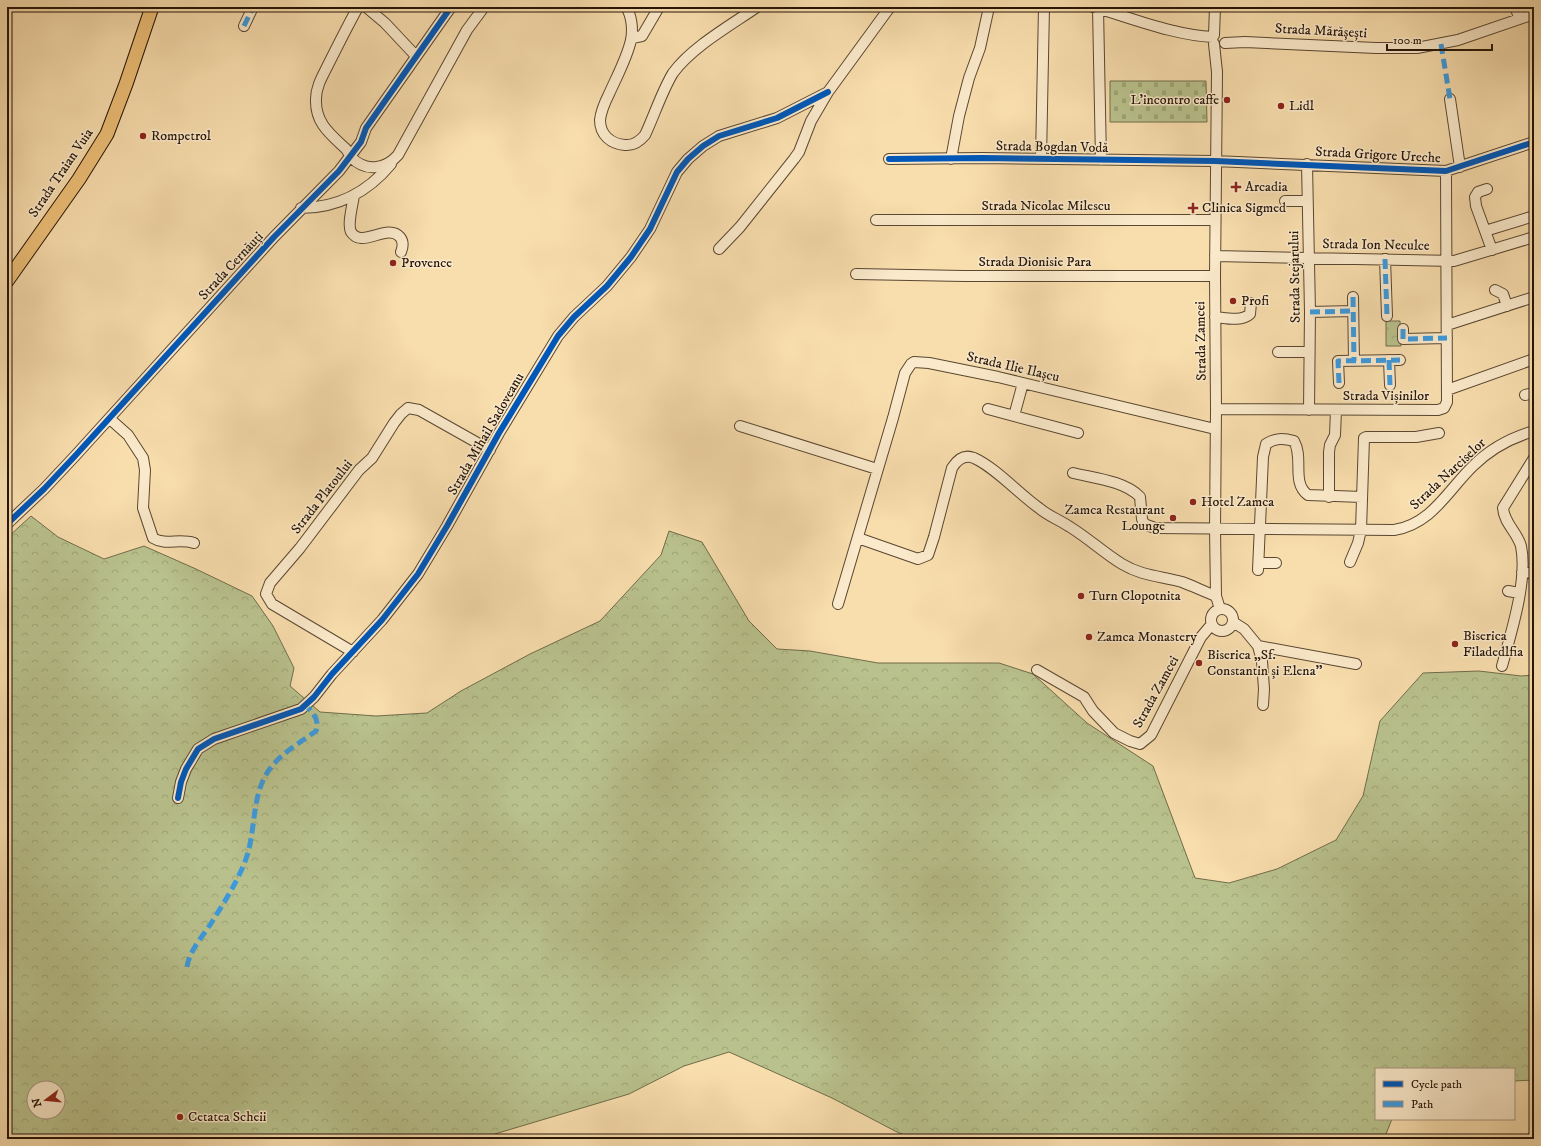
<svg xmlns="http://www.w3.org/2000/svg" width="1541" height="1146" font-family="'IM FELL DW Pica',serif">
<style>
.forest{fill:url(#forest-crowns);stroke:#706c4a;fill-rule:evenodd}
.cemetery{fill:url(#cemetery-stones);stroke:#706c4a}
.lines{fill:none;stroke-linecap:round;stroke-linejoin:round}
.minor-casing{stroke:#5a4731;stroke-width:12}
.major-casing{stroke:#261508;stroke-width:15}
.minor{stroke:#fae9ca;stroke-width:10}
.major{stroke:#ecbe76;stroke-width:13}
.quiet{stroke:#3c9add;stroke-width:5;stroke-dasharray:10 5;stroke-linecap:butt}
.cycleway-casing{stroke:#fae9ca;stroke-width:8}
.cycleway{stroke:#0057b8;stroke-width:6}
.poi-dot{fill:#8f2418;stroke:#fae9ca;stroke-width:1.5}
.labels{text-anchor:middle;dominant-baseline:central;stroke-width:3;stroke-linejoin:round;paint-order:stroke}
.street-label{font-size:14px;fill:#261508;stroke:#fae9ca}
.poi-label{font-size:14px;fill:#261508;stroke:#fae9ca;text-anchor:start}
</style>
<defs>
<pattern id="forest-crowns" width="20" height="18" patternUnits="userSpaceOnUse"><rect width="20" height="18" fill="#b9c28d"/><path d="M2 6a3 3 0 1 1 6 0M12 15a3 3 0 1 1 6 0" fill="none" stroke="#9fa678"/></pattern>
<pattern id="cemetery-stones" width="16" height="16" patternUnits="userSpaceOnUse"><rect width="16" height="16" fill="#b9c28d"/><path d="M2 7V4a2 2 0 0 1 4 0v3zM10 15v-3a2 2 0 0 1 4 0v3z" fill="#9fa678"/></pattern>
</defs>
<rect width="100%" height="100%" fill="#f8ddad"/>
<filter id="stains"><feTurbulence type="fractalNoise" baseFrequency=".005" numOctaves="4"/><feColorMatrix values="0 0 0 0 .2 0 0 0 0 .09 0 0 0 0 .02 0 0 0 .5 -.17"/></filter>
<radialGradient id="worn" r=".72"><stop offset=".6" stop-color="#630" stop-opacity="0"/><stop offset="1" stop-color="#630" stop-opacity=".3"/></radialGradient>
<path class="forest" d="M 1386,321 L 1400,321 L 1401,346 L 1386,346 Z
M 31,516 L 58,537 L 104,559 L 144,546 L 196,569 L 252,596 L 273,626 L 294,668 L 290,686 L 320,712 L 376,716 L 427,713 L 461,691 L 530,654 L 600,621 L 661,555 L 669,531 L 702,542 L 749,621 L 777,649 L 810,651 L 878,663 L 999,663 L 1033,674 L 1087,723 L 1153,766 L 1195,878 L 1229,883 L 1277,869 L 1336,840 L 1363,796 L 1380,721 L 1423,673 L 1479,671 L 1521,676 L 1534,675 L 1534,1080 L 1514,1081 L 1514,1069 L 1376,1069 L 1376,1119 L 1392,1119 L 1384,1139 L 913,1139 L 895,1131 L 832,1098 L 729,1052 L 684,1066 L 629,1094 L 478,1139 L 7,1139 L 7,538 ZM 34,1088 L 58,1088 L 58,1112 L 34,1112 Z"/>
<path class="cemetery" d="M 1110,81 L 1206,81 L 1207,122 L 1110,122 Z"/>
<g class="lines">
<g class="minor-casing">
<path id="minor" d="M 358,7 C 347,27 337,47 327,67 C 322,77 316,87 316,99 C 315,123 330,134 346,149 C 348,151 349,155 351,157 C 365,172 385,170 398,155 L 467,30 L 484,7
M 366,7 L 385,23 L 416,56
M 626,7 C 632,16 633,30 631,40 C 627,58 617,76 609,94 C 605,102 601,111 600,120 C 600,135 611,144 625,145 C 634,146 640,141 645,135 C 654,116 662,91 673,73 C 692,47 731,25 757,7
M 1093,7 C 1132,18 1173,35 1213,37
M 1515,7 L 1520,19
M 1098,8 L 1101,160
M 244,26 L 253,7
M 1214,35 L 1215,7
M 632,38 L 642,36 L 659,7
M 1225,43 L 1245,42 L 1376,48 L 1417,48 L 1458,40 L 1534,14
M 1214,44 L 1217,72 L 1215,276 L 1216,409 L 1215,529 L 1216,596 L 1220,609
M 1450,99 L 1460,167
M 889,159 L 982,158 L 1215,161 L 1446,171 L 1534,142
M 951,159 L 959,116 L 969,78 L 980,48 L 989,7
M 1041,159 L 1044,7
M 1307,164 L 1310,312 L 1309,410
M 1487,189 L 1478,192 L 1475,197 L 1476,206 L 1492,250
M 354,195 C 353,204 347,224 351,232 C 353,235 357,238 361,238 C 373,239 390,226 400,237 C 404,242 403,247 401,252
M 1285,201 L 1307,201
M 301,208 C 337,208 368,192 391,164
M 876,220 L 1215,220
M 1485,231 L 1534,216
M 719,249 L 740,227 L 794,159 L 799,152 L 811,121 L 828,92 L 890,7
M 1215,256 L 1454,261 L 1534,237
M 1385,259 L 1387,316
M 856,274 L 964,276 L 1215,276
M 1495,290 L 1503,294 L 1507,306
M 1353,297 L 1354,361
M 1310,312 L 1353,311
M 1215,317 C 1226,318 1241,322 1250,314 L 1251,303
M 1447,325 L 1534,297
M 1403,329 L 1403,339 L 1447,338
M 1278,352 L 1309,352
M 1389,360 L 1390,385
M 1339,383 L 1338,361 L 1400,360
M 1447,390 L 1534,359
M 1525,395 L 1534,393
M 988,409 L 1078,433
M 1216,409 L 1438,410 L 1444,408 L 1447,402 L 1446,171
M 1014,416 L 1023,383
M 110,419 L 128,435 L 143,458 L 145,470 L 143,508 L 153,538 C 166,546 178,538 194,543
M 740,426 L 877,469
M 1073,473 C 1094,478 1125,481 1140,497 L 1142,519 L 1144,524 L 1155,528 L 1394,530 C 1432,524 1448,490 1473,466 C 1491,448 1510,438 1534,431
M 1329,497 L 1329,452 L 1330,445 L 1335,435 L 1336,410
M 7,524 L 44,489 L 75,456 L 274,237 L 339,171 L 361,142 L 366,128 L 451,7
M 858,538 L 918,559 L 928,555 L 934,537 L 952,468 C 957,460 964,454 974,458 C 996,468 1019,494 1039,508 C 1048,516 1060,520 1070,527 C 1088,538 1104,553 1122,564 C 1142,576 1160,576 1182,582 C 1193,586 1205,592 1216,596
M 1350,562 L 1358,543 L 1361,530 L 1364,438 L 1366,437 L 1416,437 L 1439,433
M 1259,563 L 1276,563
M 1258,570 L 1263,457 L 1266,444 C 1275,438 1283,438 1294,441 C 1304,458 1291,483 1308,495 L 1362,497
M 1522,572 L 1534,573
M 1508,591 L 1519,593
M 838,604 L 893,418 L 905,373 L 911,364 L 914,362 L 929,363 L 998,377 L 1215,429
M1211 620a11 11 0 1 1 22 0a11 11 0 1 1-22 0Z
M 1233,622 L 1244,629 L 1258,646 L 1262,661 L 1264,689 L 1263,705
M 1258,646 L 1356,664
M 353,652 L 272,604 L 266,594 L 270,583 L 300,548 L 359,470 L 372,458 L 394,423 L 401,414 L 408,408 L 419,410 L 490,450
M 1502,666 C 1511,633 1528,580 1521,546 C 1517,532 1504,523 1503,508 L 1534,458
M 1037,670 L 1084,697 L 1093,711 L 1114,733 L 1130,741 L 1140,744 L 1151,735 L 1201,637 L 1212,624
M 178,798 L 181,782 L 186,769 L 198,749 L 214,739 L 301,709 L 314,697 L 332,674 L 382,620 L 418,574 L 447,526 L 499,433 L 558,336 L 574,317 L 607,286 L 631,257 L 650,229 L 677,172 L 688,159 L 703,146 L 719,136 L 777,118 L 828,92
M 1530,1139 L 1534,1138"/>
</g>
<g class="major-casing">
<path id="major" d="M 7,281 L 79,179 L 107,134 L 126,84 L 152,7"/>
</g>
<use href="#minor" class="minor"/>
<use href="#major" class="major"/>
<path class="quiet" d="M 244,26 L 253,7
M 1441,44 L 1450,99
M 1385,259 L 1387,316
M 1353,297 L 1354,361
M 1310,312 L 1353,311
M 1403,329 L 1403,339 L 1447,338
M 1389,360 L 1390,385
M 1339,383 L 1338,361 L 1400,360
M 187,967 C 189,952 201,938 210,925 C 222,906 236,884 244,864 C 257,834 250,797 269,770 C 280,754 301,742 316,731 C 320,721 313,712 306,706"/>
<g class="cycleway-casing">
<path id="cycleway" d="M 889,159 L 982,158 L 1215,161 L 1446,171 L 1534,142
M 7,524 L 44,489 L 75,456 L 274,237 L 339,171 L 361,142 L 366,128 L 451,7
M 178,798 L 181,782 L 186,769 L 198,749 L 214,739 L 301,709 L 314,697 L 332,674 L 382,620 L 418,574 L 447,526 L 499,433 L 558,336 L 574,317 L 607,286 L 631,257 L 650,229 L 677,172 L 688,159 L 703,146 L 719,136 L 777,118 L 828,92"/>
</g>
<use href="#cycleway" class="cycleway"/>
</g>
<g class="poi-dot">
<circle cx="1227" cy="100" r="4"/>
<circle cx="1281" cy="106" r="4"/>
<circle cx="143" cy="136" r="4"/>
<path d="M1234 181h4v4h4v4h-4v4h-4v-4h-4v-4h4z"/>
<path d="M1191 202h4v4h4v4h-4v4h-4v-4h-4v-4h4z"/>
<circle cx="393" cy="263" r="4"/>
<circle cx="1233" cy="301" r="4"/>
<circle cx="1193" cy="502" r="4"/>
<circle cx="1173" cy="518" r="4"/>
<circle cx="1081" cy="596" r="4"/>
<circle cx="1089" cy="637" r="4"/>
<circle cx="1455" cy="644" r="4"/>
<circle cx="1199" cy="663" r="4"/>
<circle cx="180" cy="1117" r="4"/>
</g>
<g class="labels">
<g class="street-label">
<text transform="translate(1321 31) rotate(3)">Strada Mărășești</text>
<text transform="translate(1052 147) rotate(1)">Strada Bogdan Vodă</text>
<text transform="translate(1378 155) rotate(3)">Strada Grigore Ureche</text>
<text transform="translate(61 173) rotate(-56)">Strada Traian Vuia</text>
<text x="1046" y="206">Strada Nicolae Milescu</text>
<text transform="translate(1376 245) rotate(1)">Strada Ion Neculce</text>
<text x="1035" y="262">Strada Dionisie Para</text>
<text transform="translate(231 266) rotate(-47)">Strada Cernăuți</text>
<text transform="translate(1295 277) rotate(-91)">Strada Stejarului</text>
<text transform="translate(1201 341) rotate(-91)">Strada Zamcei</text>
<text transform="translate(1013 367) rotate(13)">Strada Ilie Ilașcu</text>
<text x="1386" y="396">Strada Vișinilor</text>
<text transform="translate(486 434) rotate(-60)">Strada Mihail Sadoveanu</text>
<text transform="translate(1448 474) rotate(-43)">Strada Narciselor</text>
<text transform="translate(322 497) rotate(-52)">Strada Platoului</text>
<text transform="translate(1156 692) rotate(-61)">Strada Zamcei</text>
</g>
<g class="poi-label">
<text x="1219" y="100" text-anchor="end">L'incontro caffe</text>
<text x="1289" y="106">Lidl</text>
<text x="151" y="136">Rompetrol</text>
<text x="1245" y="187">Arcadia</text>
<text x="1202" y="208">Clinica Sigmed</text>
<text x="401" y="263">Provence</text>
<text x="1241" y="301">Profi</text>
<text x="1201" y="502">Hotel Zamca</text>
<text x="1165" y="510" text-anchor="end">Zamca Restaurant<tspan x="1165" dy="16">Lounge</tspan></text>
<text x="1089" y="596">Turn Clopotnita</text>
<text x="1463" y="636">Biserica<tspan x="1463" dy="16">Filadedlfia</tspan></text>
<text x="1097" y="637">Zamca Monastery</text>
<text x="1207" y="655">Biserica „Sf.<tspan x="1207" dy="16">Constantin și Elena”</tspan></text>
<text x="188" y="1117">Cetatea Scheii</text>
</g>
</g>
<rect width="1541" height="1146" fill="none" stroke="#f8ddad" stroke-width="24"/>
<rect x="8" y="8" width="1525" height="1130" fill="none" stroke="#261508" stroke-width="2"/>
<rect x="12" y="12" width="1517" height="1122" fill="none" stroke="#261508"/>
<rect x="1375" y="1068" width="140" height="52" fill="#fae9ca" stroke="#a5947c"/>
<rect x="1383" y="1081" width="20" height="6" fill="#0057b8" stroke="#a5947c"/>
<text x="1411" y="1088" font-size="12" fill="#261508">Cycle path</text>
<rect x="1383" y="1101" width="20" height="6" fill="#3c9add" stroke="#a5947c"/>
<text x="1411" y="1108" font-size="12" fill="#261508">Path</text>
<g transform="translate(46 1100) rotate(254)"><circle r="19" fill="#fae9ca" stroke="#a5947c"/>
<path d="M0-3L7 15L0 10L-7 15Z" fill="#8f2418"/>
<text y="-6" font-size="11" font-weight="bold" text-anchor="middle" fill="#261508">N</text>
</g>
<path d="M1387 44v6h105v-6" fill="none" stroke="#261508" stroke-width="2"/>
<text x="1393" y="44" font-size="12" fill="#261508" stroke="#fae9ca" stroke-width="3" paint-order="stroke">100 m</text>
<rect width="100%" height="100%" filter="url(#stains)"/>
<rect width="100%" height="100%" fill="url(#worn)"/>
</svg>
